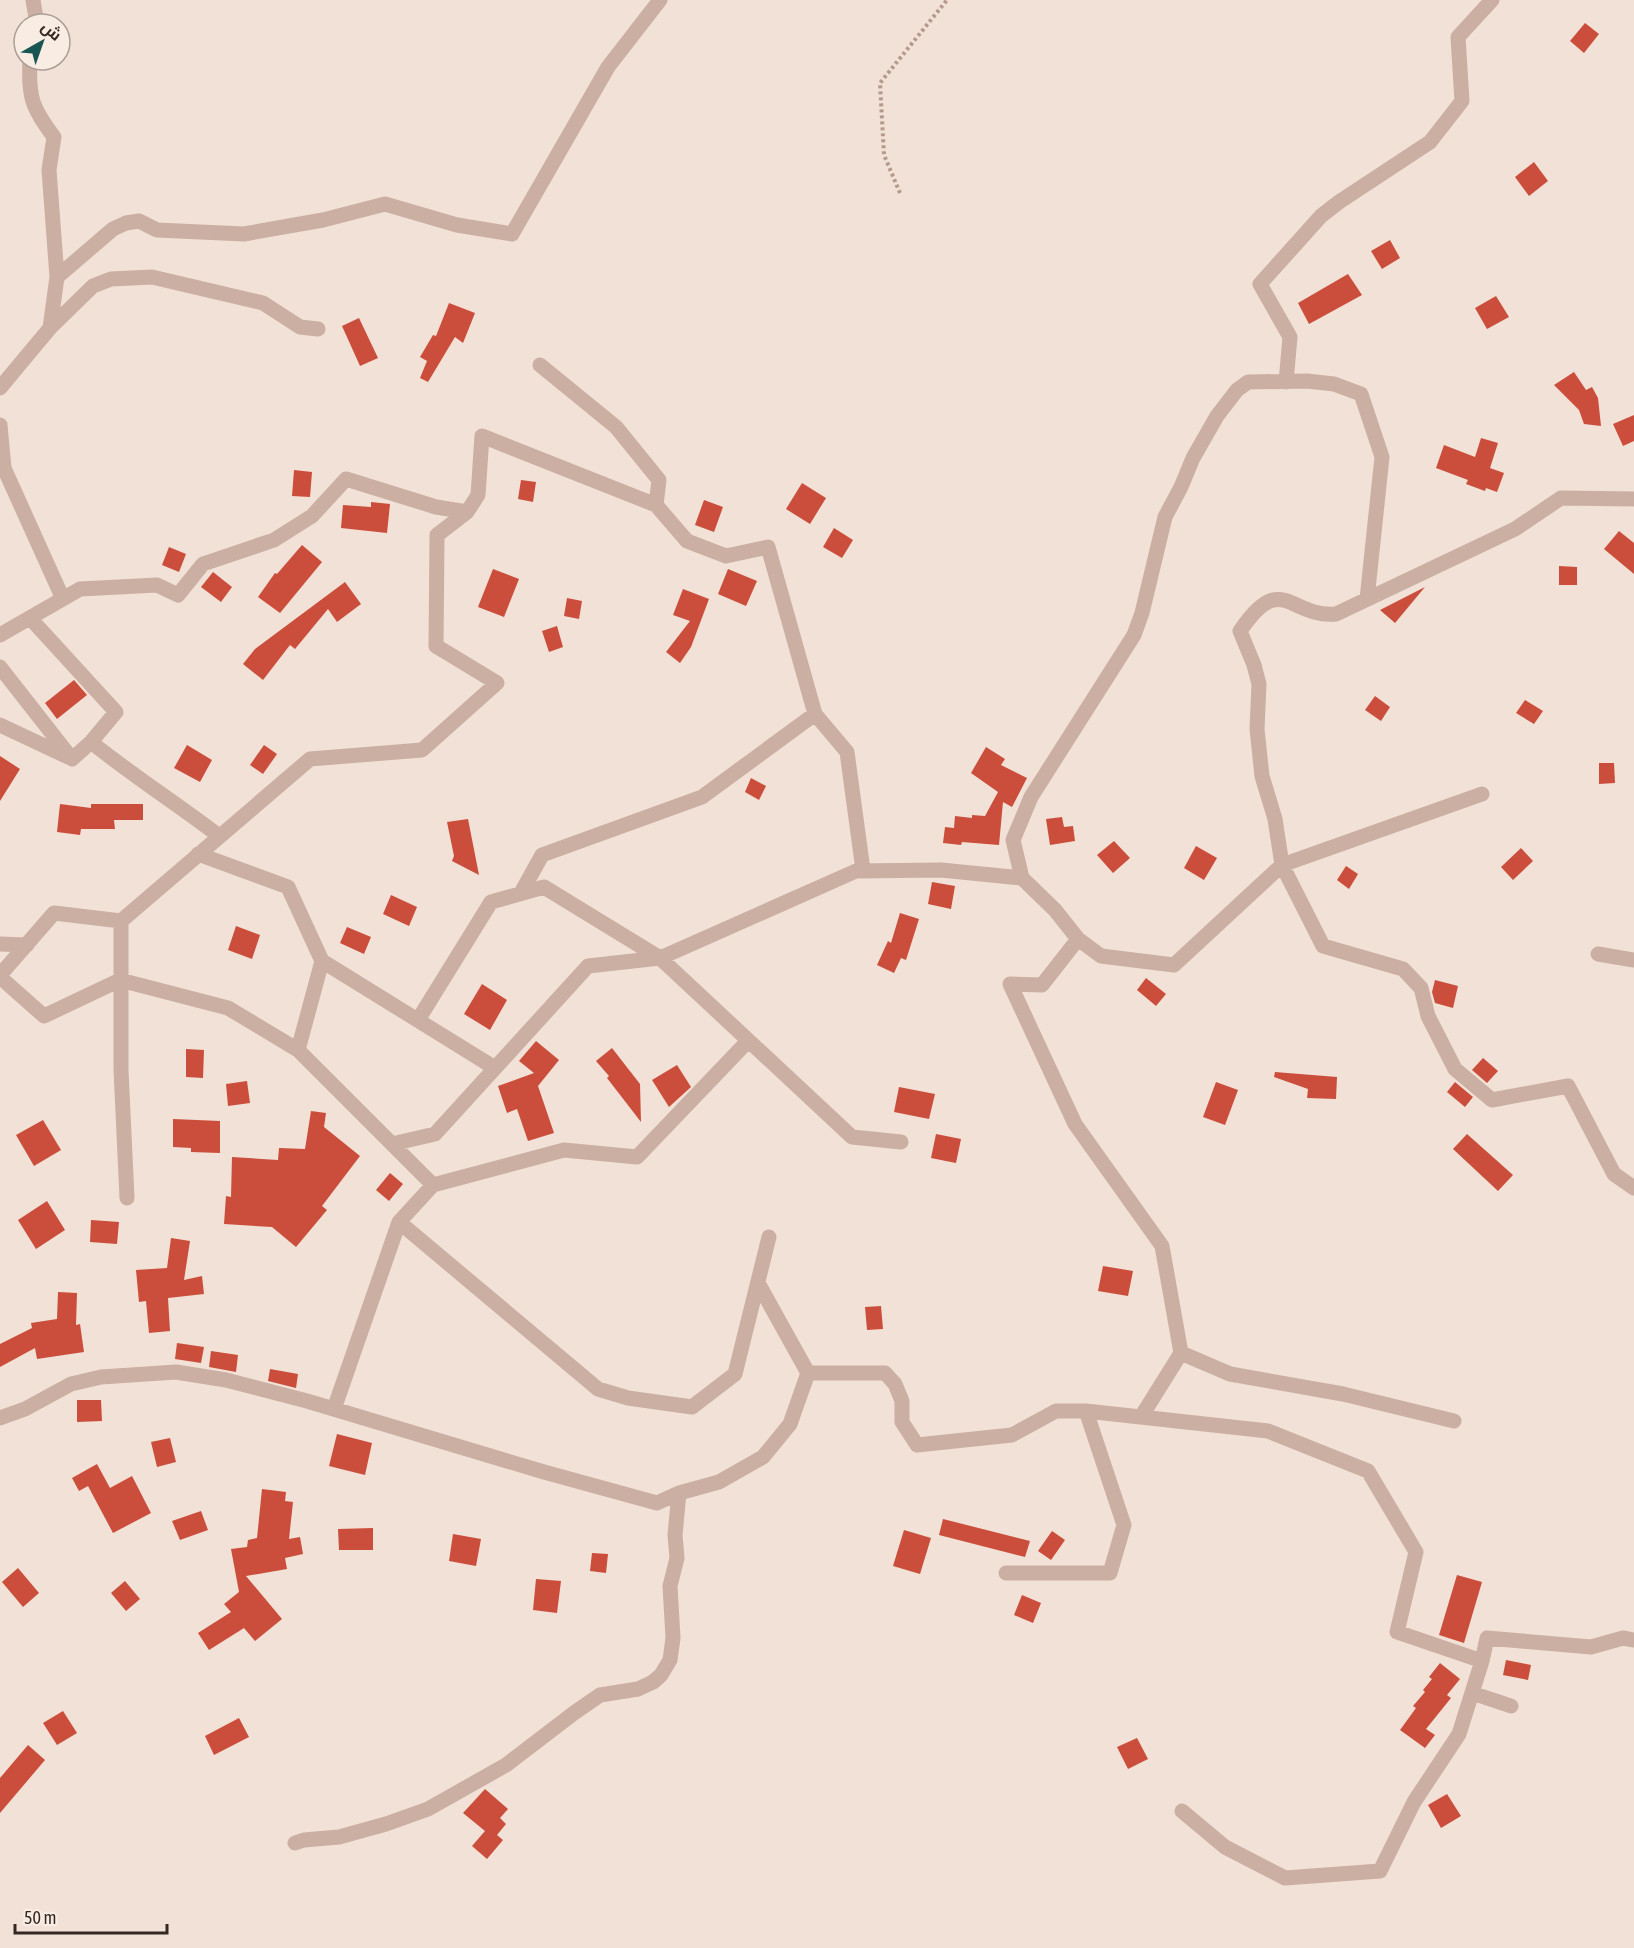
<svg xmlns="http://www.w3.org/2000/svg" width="1634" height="1948" font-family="'Asap Condensed',Cairo,sans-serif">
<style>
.building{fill:#cb4d3b}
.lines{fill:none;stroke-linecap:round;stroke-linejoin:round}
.path{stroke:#b5998c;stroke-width:4;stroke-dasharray:3 3;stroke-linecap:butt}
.minor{stroke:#caafa2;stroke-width:15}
</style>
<rect width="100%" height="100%" fill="#f2e1d6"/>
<path class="building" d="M 1585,23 L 1599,34 L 1584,53 L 1570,41 Z
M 1534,162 L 1548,181 L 1529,196 L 1515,177 Z
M 1390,240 L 1400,258 L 1382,269 L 1371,251 Z
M 1348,274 L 1362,295 L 1309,324 L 1298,303 Z
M 1496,296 L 1509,317 L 1487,329 L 1475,308 Z
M 449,303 L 475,313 L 463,343 L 455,337 L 428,382 L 420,378 L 427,361 L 420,357 L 433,335 L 436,336 Z
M 359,318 L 378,358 L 360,366 L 342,326 Z
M 1574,372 L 1586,390 L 1592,387 L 1598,398 L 1601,426 L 1584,424 L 1579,410 L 1554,385 Z
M 1634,415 L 1634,441 L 1623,446 L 1613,424 Z
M 1481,438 L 1498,443 L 1490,468 L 1504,473 L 1497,492 L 1486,488 L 1485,491 L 1466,484 L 1468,480 L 1436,468 L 1444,445 L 1475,457 Z
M 294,470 L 312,472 L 310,497 L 292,496 Z
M 521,480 L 536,482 L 533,502 L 518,499 Z
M 802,483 L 826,498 L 810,524 L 786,509 Z
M 704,500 L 723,507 L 714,532 L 695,525 Z
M 371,502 L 390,504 L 387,533 L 341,528 L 343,505 L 371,507 Z
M 834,528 L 853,540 L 842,558 L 823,547 Z
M 1619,531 L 1634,543 L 1634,574 L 1604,549 Z
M 302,545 L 322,562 L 280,613 L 258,597 L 275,573 L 277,574 Z
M 169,547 L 186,554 L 179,572 L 162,565 Z
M 1559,566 L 1577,567 L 1577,585 L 1559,585 Z
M 493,569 L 519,579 L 504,617 L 478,607 Z
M 728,569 L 757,581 L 746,606 L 718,594 Z
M 213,572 L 232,587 L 221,602 L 201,587 Z
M 345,582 L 361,604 L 337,622 L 328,609 L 295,649 L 290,645 L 263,680 L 243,664 L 255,649 Z
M 1425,587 L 1395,623 L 1380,610 Z
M 683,589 L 709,599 L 691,647 L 680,663 L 666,652 L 690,621 L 673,615 Z
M 567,598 L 582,601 L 579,619 L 564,616 Z
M 557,626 L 563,647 L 549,652 L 542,631 Z
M 74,680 L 87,695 L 57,719 L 45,703 Z
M 1375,696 L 1390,707 L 1381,721 L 1365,710 Z
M 1525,700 L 1543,711 L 1534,724 L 1516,713 Z
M 187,745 L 212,760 L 200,782 L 174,768 Z
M 264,745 L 277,754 L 263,774 L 250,765 Z
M 986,747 L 1005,759 L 1001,765 L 1027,778 L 1012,807 L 1003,802 L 999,845 L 962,842 L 961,845 L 943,843 L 945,827 L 954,828 L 955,816 L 972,818 L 972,815 L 985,816 L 998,792 L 971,773 Z
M 0,756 L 20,769 L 0,801 Z
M 1599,763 L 1614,763 L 1615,783 L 1599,784 Z
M 751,778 L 766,786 L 759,800 L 745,792 Z
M 60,804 L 91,808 L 91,804 L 143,804 L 143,820 L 114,820 L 115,829 L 81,829 L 80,835 L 57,832 Z
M 1062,817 L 1064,827 L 1073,826 L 1075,841 L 1050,845 L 1046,819 Z
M 468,819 L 479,875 L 452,861 L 454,856 L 447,822 Z
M 1114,841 L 1130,858 L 1113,873 L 1097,855 Z
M 1196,846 L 1217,858 L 1204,880 L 1184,868 Z
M 1521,848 L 1533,861 L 1513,880 L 1501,867 Z
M 1346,866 L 1358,874 L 1349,889 L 1337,880 Z
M 932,882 L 955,886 L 951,909 L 928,904 Z
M 391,895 L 417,907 L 409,926 L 383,914 Z
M 900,913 L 919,919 L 906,960 L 901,958 L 894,973 L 877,965 L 888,941 L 891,943 Z
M 236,926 L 260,935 L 252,959 L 228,950 Z
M 347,927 L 371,937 L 364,954 L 340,943 Z
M 1146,978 L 1166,994 L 1156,1006 L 1137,990 Z
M 1435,980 L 1458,986 L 1453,1008 L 1435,1003 L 1432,992 Z
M 482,984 L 507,1000 L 490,1030 L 464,1014 Z
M 536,1041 L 559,1060 L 538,1086 L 554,1133 L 528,1141 L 517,1109 L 507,1113 L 498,1086 L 534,1073 L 519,1061 Z
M 612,1048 L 640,1084 L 641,1122 L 607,1078 L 609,1076 L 596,1061 Z
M 186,1049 L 204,1050 L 203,1078 L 186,1077 Z
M 1483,1058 L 1498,1071 L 1487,1083 L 1472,1070 Z
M 677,1065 L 691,1087 L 669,1107 L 652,1080 Z
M 1275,1072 L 1337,1077 L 1336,1099 L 1307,1098 L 1308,1089 L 1274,1077 Z
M 247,1081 L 250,1103 L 228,1106 L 226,1084 Z
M 1216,1082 L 1238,1090 L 1225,1125 L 1203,1117 Z
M 1455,1082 L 1473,1097 L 1465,1107 L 1447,1092 Z
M 899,1087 L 935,1094 L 929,1119 L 894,1112 Z
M 311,1111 L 326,1113 L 324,1127 L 360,1156 L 322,1206 L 327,1210 L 296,1247 L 272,1227 L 224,1224 L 226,1196 L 231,1197 L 232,1157 L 278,1160 L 279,1148 L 305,1149 Z
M 173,1119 L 220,1121 L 220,1153 L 191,1152 L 191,1148 L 173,1147 Z
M 43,1120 L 61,1150 L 34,1166 L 16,1135 Z
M 936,1134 L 961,1139 L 956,1163 L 931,1158 Z
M 1467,1134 L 1513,1175 L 1498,1191 L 1453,1149 Z
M 390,1173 L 403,1184 L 389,1201 L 376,1190 Z
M 47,1201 L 65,1230 L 36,1249 L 18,1220 Z
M 91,1220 L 119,1222 L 117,1244 L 90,1242 Z
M 171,1238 L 190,1241 L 184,1280 L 202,1276 L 204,1294 L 168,1298 L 170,1331 L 149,1333 L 146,1301 L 139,1302 L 136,1270 L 167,1268 Z
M 1103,1266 L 1133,1271 L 1128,1296 L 1098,1291 Z
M 58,1292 L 77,1293 L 76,1325 L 80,1324 L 84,1352 L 37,1359 L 35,1348 L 0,1367 L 0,1344 L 32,1328 L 31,1323 L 57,1319 Z
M 881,1306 L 883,1329 L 867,1330 L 865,1307 Z
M 177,1343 L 204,1347 L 201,1363 L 175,1359 Z
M 211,1351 L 238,1355 L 236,1372 L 209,1367 Z
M 270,1369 L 298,1374 L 296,1388 L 268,1381 Z
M 77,1400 L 101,1400 L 102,1421 L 77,1422 Z
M 337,1434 L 372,1443 L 365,1475 L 329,1466 Z
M 170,1438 L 176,1462 L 157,1467 L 151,1442 Z
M 97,1464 L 110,1488 L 132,1476 L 151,1513 L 113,1533 L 88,1486 L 79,1491 L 72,1478 Z
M 262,1489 L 286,1492 L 285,1501 L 293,1502 L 289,1539 L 300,1537 L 303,1554 L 285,1558 L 287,1569 L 246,1576 L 282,1619 L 255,1641 L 244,1628 L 209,1650 L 198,1633 L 231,1612 L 224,1604 L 239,1592 L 231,1549 L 247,1547 L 248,1540 L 257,1538 Z
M 201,1511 L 208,1530 L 180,1540 L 172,1521 Z
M 943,1519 L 1030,1541 L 1025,1557 L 939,1535 Z
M 373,1528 L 373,1550 L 339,1550 L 338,1529 Z
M 904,1530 L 931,1538 L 920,1574 L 893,1566 Z
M 1052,1531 L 1065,1540 L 1051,1560 L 1038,1551 Z
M 453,1534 L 481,1539 L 476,1566 L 449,1561 Z
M 592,1553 L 608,1554 L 606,1573 L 590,1571 Z
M 18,1568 L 39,1593 L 23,1607 L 2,1582 Z
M 1457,1575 L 1482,1582 L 1464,1643 L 1439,1635 Z
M 536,1579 L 561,1581 L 557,1613 L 533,1610 Z
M 125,1581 L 140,1599 L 126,1611 L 111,1593 Z
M 1022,1595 L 1041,1603 L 1033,1623 L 1014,1615 Z
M 1506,1660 L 1531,1665 L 1528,1680 L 1503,1675 Z
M 1440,1663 L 1460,1679 L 1447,1695 L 1451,1698 L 1426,1729 L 1435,1735 L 1425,1748 L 1400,1730 L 1416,1708 L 1413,1706 L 1425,1692 L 1423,1690 L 1432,1679 L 1429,1677 Z
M 63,1711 L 77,1733 L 57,1745 L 43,1723 Z
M 239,1718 L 249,1737 L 214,1755 L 205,1736 Z
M 1137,1738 L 1148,1759 L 1128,1769 L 1117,1747 Z
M 28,1745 L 45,1760 L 0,1813 L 0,1778 Z
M 485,1789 L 508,1809 L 500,1818 L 506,1824 L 497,1835 L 503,1840 L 487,1859 L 472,1846 L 485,1831 L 463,1813 Z
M 1447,1794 L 1461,1816 L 1441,1828 L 1428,1805 Z"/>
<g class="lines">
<path class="path" d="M 900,193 L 884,155 L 880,83 L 947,0"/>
<path class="minor" d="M 33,0 L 37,24
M 57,277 L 113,229 L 126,223 L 139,221 L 157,230 L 244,234 L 323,220 L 385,204 L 457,225 L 512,234 L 608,67 L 660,0
M 50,328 L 93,286 L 111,279 L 152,277 L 263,303 L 300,327 L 318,329
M 1286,382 L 1290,337 L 1260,284 L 1321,216 L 1339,202 L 1430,142 L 1462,101 L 1458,37 L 1492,0
M 0,388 L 50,328 L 57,277 L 49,170 L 54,137 C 32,108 28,97 30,60
M 0,425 L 4,468 L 63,599
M 1634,499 L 1561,498 L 1515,529 L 1336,614 C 1289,618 1282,569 1240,631 L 1254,665 L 1259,684 L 1257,729 L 1262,776 L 1275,819 L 1282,865 L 1323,946 L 1403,969 L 1421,988 L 1428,1016 L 1455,1069 L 1492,1100 L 1568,1086 L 1614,1174 L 1634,1188
M 656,505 L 687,541 L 726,556 L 768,547 L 815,714 L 847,752 L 863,870
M 30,618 L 116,712 L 91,742 C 132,775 177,804 219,836
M 0,635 L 80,589 L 157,585 L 178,595 L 203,564 L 274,540 L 312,516 L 346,479 L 436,507 L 467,512
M 0,667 L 72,759 L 91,742
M 0,725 L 68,757
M 198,854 L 288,887 L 322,961 L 298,1050
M 1022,878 L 1013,840 L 1031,797 L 1134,635 L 1142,613 L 1165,517 L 1181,487 L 1193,458 L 1217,416 L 1237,390 L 1248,382 L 1307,381 L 1334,384 L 1361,394 L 1382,457 L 1367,599
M 521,893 L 542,855 L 702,797 L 815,714
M 1078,939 L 1042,985 L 1010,984 L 1075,1124 L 1162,1246 L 1181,1353 L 1141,1417
M 0,944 L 27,945
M 1598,954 L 1634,960
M 322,961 L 495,1068
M 0,975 L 54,913 L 121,921
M 0,977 L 44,1016 L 120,980 L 228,1008 L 298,1050 L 433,1185
M 418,1020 L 491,902 L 544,887 L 660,958 L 856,871 L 941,870 L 1022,878 L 1055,910 L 1078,939 L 1101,956 L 1174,965 L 1282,865 L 1482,794
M 392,1144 L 435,1134 L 588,966 L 660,958 L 852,1137 L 901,1142
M 127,1198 L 121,1070 L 121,921 L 310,759 L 422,750 L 497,683 L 436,646 L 437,535 L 467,512 L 478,495 L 482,436 L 656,505 L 659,480 L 616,427 L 540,365
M 399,1222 L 598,1389 L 628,1398 L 692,1407 L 735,1374 L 769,1237
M 758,1283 L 808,1373
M 1181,1353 L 1230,1374 L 1343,1394 L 1454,1421
M 334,1409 L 399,1222 L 433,1185 L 564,1150 L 637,1157 L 748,1041
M 0,1418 L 25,1409 L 71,1384 L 101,1377 L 176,1372 L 226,1380 L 307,1401 L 544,1472 L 657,1503 L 679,1493 L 719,1482 L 763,1457 L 790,1424 L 808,1373 L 885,1373 L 895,1384 L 902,1401 L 902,1422 L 917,1445 L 1012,1435 L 1056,1411 L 1086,1411 L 1268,1431 L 1368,1471 L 1416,1552 L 1397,1632 L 1482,1661
M 1006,1573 L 1110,1573 L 1124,1525 L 1086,1411
M 1472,1693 L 1511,1706
M 1182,1811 L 1225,1847 L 1285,1878 L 1380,1871 L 1414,1802 L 1459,1734 L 1482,1661 L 1487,1638 L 1591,1647 L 1623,1638 L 1634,1640
M 295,1843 L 304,1840 L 339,1837 L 386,1824 L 428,1809 L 506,1765 L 574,1713 L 600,1695 L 638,1689 L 653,1682 L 661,1675 L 670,1660 L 673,1638 L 670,1586 L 677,1558 L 675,1535 L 679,1493"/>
</g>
<g transform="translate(42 42) rotate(40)"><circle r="28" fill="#f9ece2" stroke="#aa9e96" stroke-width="1.5"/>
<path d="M0-4.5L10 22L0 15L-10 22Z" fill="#195653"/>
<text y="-9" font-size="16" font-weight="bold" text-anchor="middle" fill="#342825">ش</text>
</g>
<path d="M15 1924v9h152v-9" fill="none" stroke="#342825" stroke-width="3"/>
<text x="24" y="1924" font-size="18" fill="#342825" stroke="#f9ece2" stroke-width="4.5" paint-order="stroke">50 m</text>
</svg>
